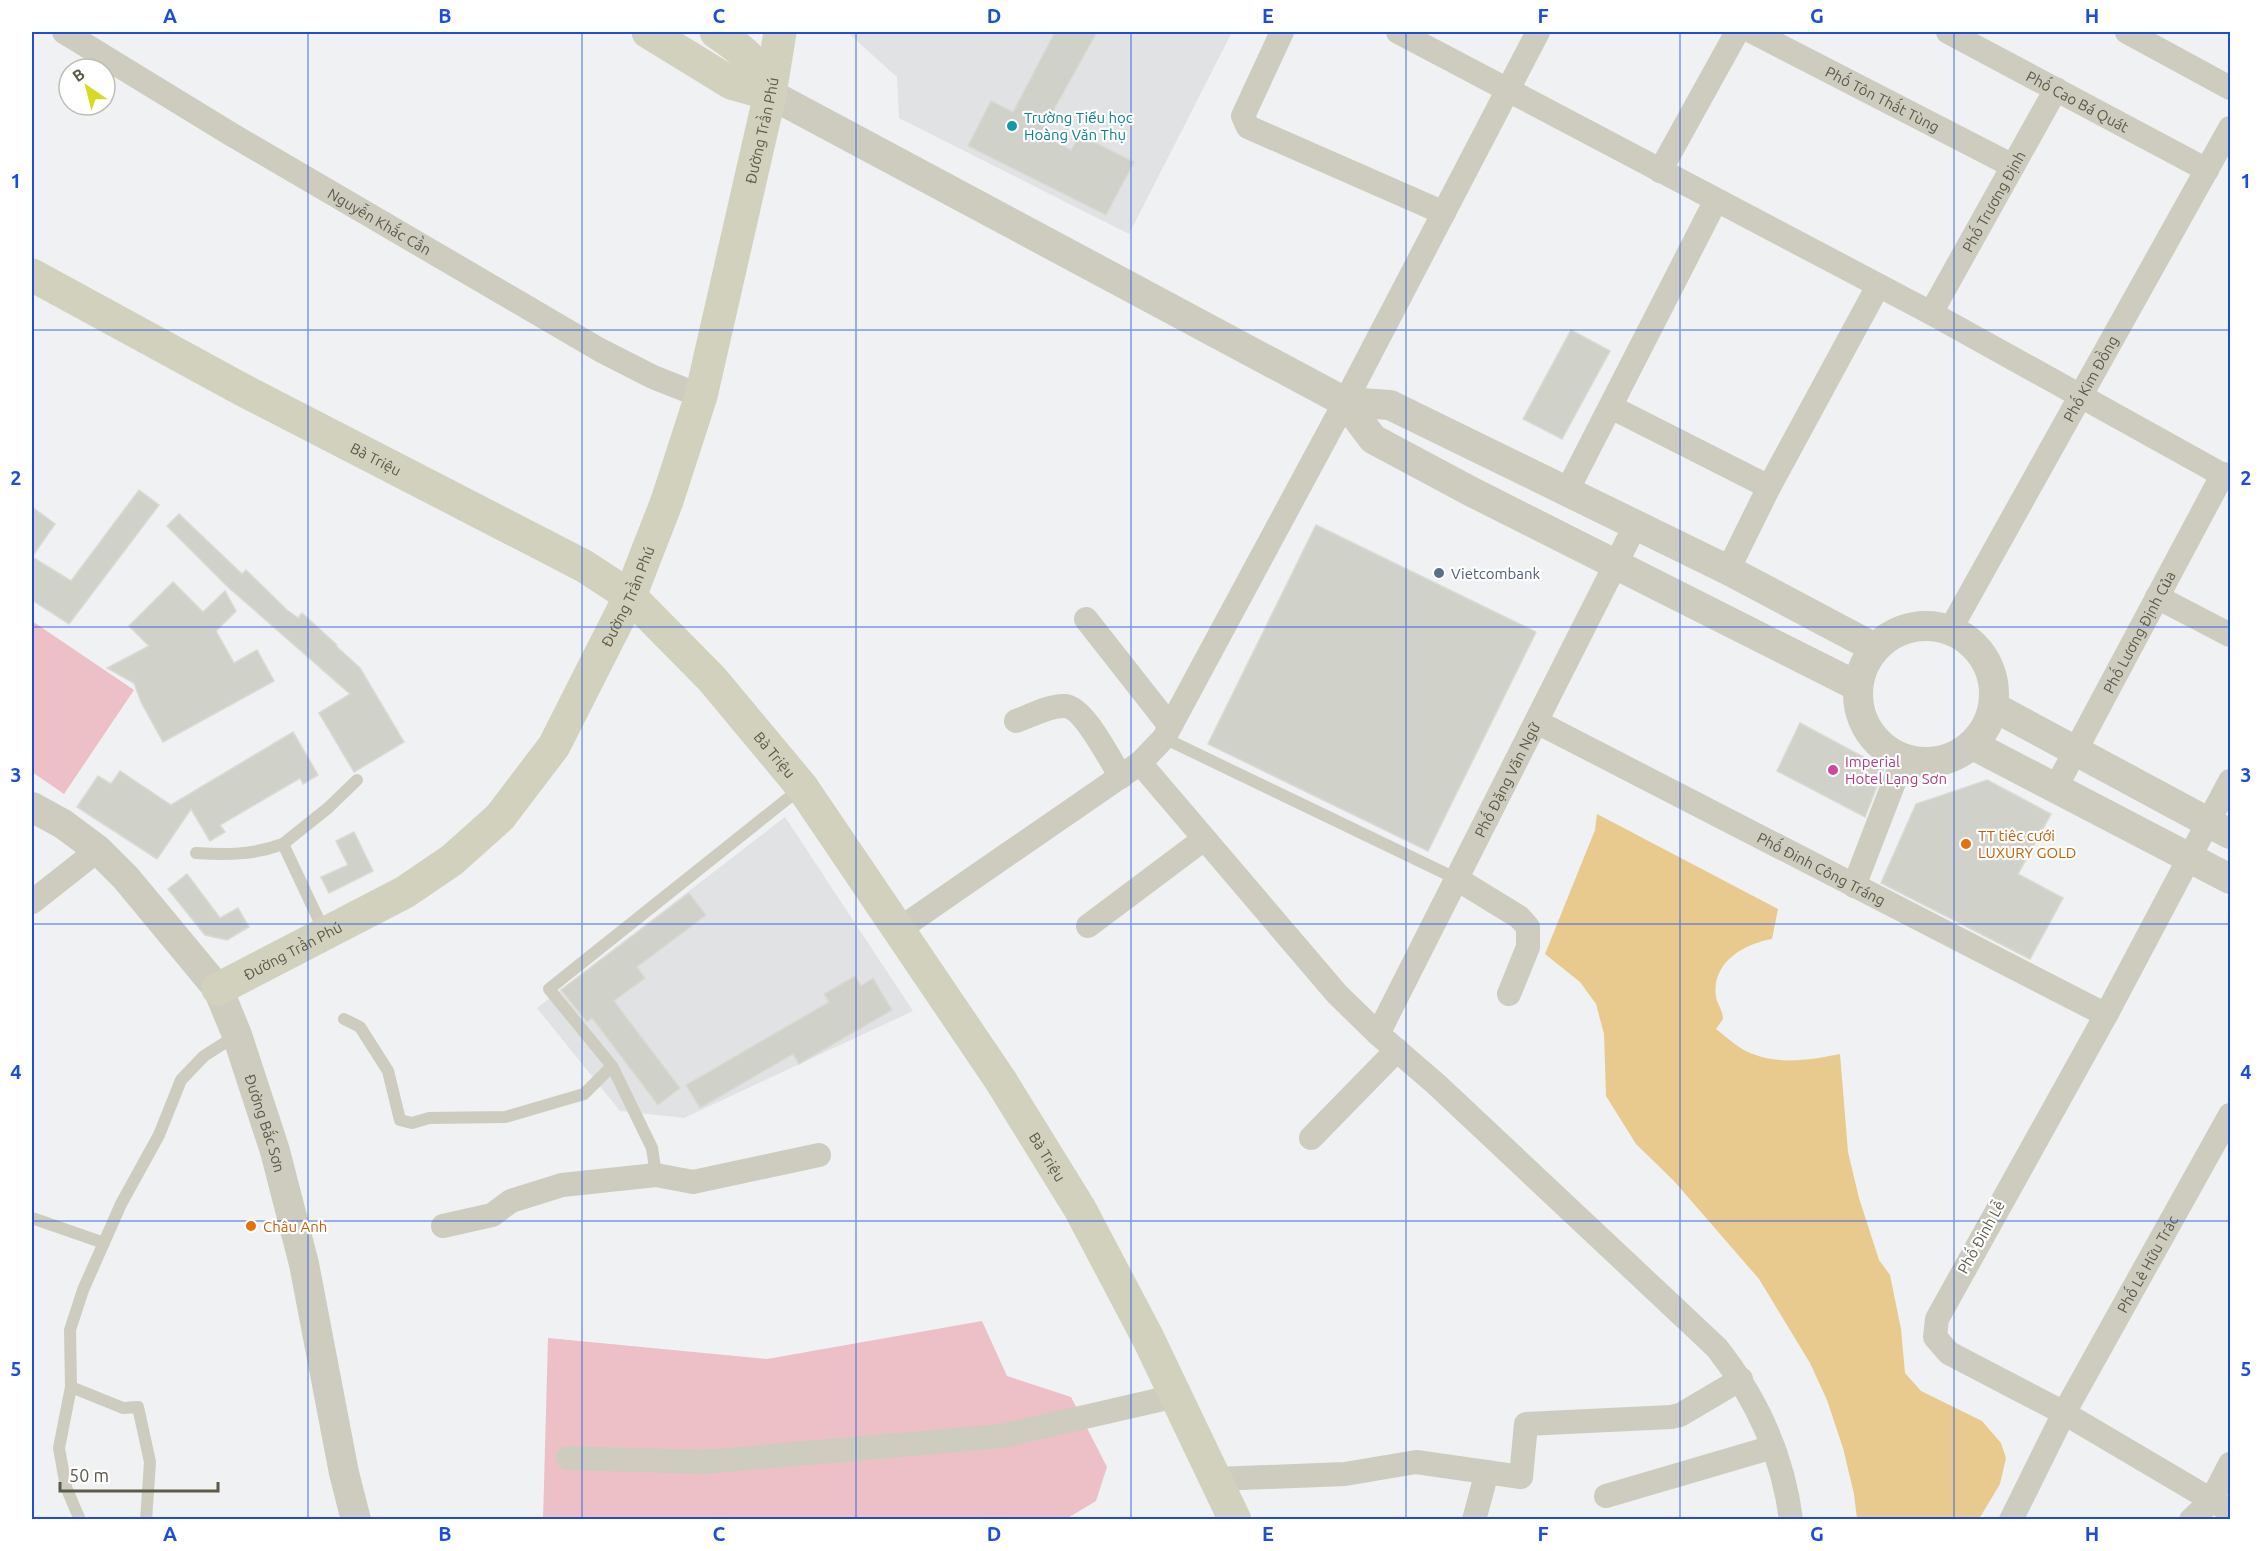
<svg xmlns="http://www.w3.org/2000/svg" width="2262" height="1551" font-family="Ubuntu,sans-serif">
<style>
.education{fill:#e1e2e3}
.green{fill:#edc0c7}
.water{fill:#e8ca8f}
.building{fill:#d0d1c9;stroke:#d9dad3;stroke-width:1.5}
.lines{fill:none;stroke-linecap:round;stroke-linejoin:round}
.service{stroke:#cdccbe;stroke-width:12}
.minor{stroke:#cdccbe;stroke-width:24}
.tertiary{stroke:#cdccbe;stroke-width:30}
.secondary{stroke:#d2d1be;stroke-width:33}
.grid{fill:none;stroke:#1d4ed8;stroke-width:1.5;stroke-opacity:0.55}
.culture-dot{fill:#0f9aa8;stroke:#fff;stroke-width:2}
.service-dot{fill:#5c6f8a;stroke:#fff;stroke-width:2}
.hotel-dot{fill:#d1479c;stroke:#fff;stroke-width:2}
.food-dot{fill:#e8710a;stroke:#fff;stroke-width:2}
.labels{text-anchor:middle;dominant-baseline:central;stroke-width:4.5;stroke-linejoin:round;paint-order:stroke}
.street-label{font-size:15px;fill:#5c5a48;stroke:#fff}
.culture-label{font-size:15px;fill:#0d838f;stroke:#fff;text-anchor:start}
.service-label{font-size:15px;fill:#4e5e75;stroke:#fff;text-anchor:start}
.hotel-label{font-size:15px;fill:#b23c85;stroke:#fff;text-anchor:start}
.food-label{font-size:15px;fill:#c56008;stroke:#fff;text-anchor:start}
.neatline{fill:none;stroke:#1d4ed8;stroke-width:2}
.grid-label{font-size:20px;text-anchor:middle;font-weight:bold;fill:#1d4ed8}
</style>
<rect width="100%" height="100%" fill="#eff1f2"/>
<path class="education" d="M 847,32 L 1232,32 L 1129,234 L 899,118 L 897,77 Z
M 785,817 L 913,1011 L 684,1118 L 620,1111 L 537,1008 Z"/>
<path class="green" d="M 32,621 L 134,690 L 64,794 L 32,772 Z
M 982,1321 L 1007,1376 L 1071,1397 L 1107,1467 L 1096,1501 L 1066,1519 L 543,1520 L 548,1338 L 767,1359 Z"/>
<path class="water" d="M 1597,814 L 1778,909 L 1772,939 C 1743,944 1711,963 1716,997 C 1717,1004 1723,1010 1723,1019 L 1716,1029 C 1725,1036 1736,1046 1746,1051 C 1776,1066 1810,1060 1840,1054 L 1848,1152 L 1859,1198 L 1879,1260 L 1890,1275 L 1901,1329 L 1905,1373 L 1921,1391 L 1982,1421 L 2001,1443 L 2006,1458 L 2000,1484 L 1979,1519 L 1857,1519 L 1854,1494 L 1843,1448 L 1827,1400 L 1810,1363 L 1759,1279 L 1674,1181 L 1636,1144 L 1606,1096 L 1604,1034 L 1596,1004 L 1580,982 L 1545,954 L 1595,830 Z"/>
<path class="building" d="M 1055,32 L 1097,32 L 1041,133 L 1071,150 L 1080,135 L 1134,162 L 1106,215 L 968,146 L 991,101 L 1013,112 Z
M 1571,330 L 1610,351 L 1562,439 L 1523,419 Z
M 139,490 L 159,505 L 69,624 L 32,600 L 32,507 L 55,524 L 32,557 L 71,581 Z
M 179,514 L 242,574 L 246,570 L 287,610 L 298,618 L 302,613 L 337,645 L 336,646 L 360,668 L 404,742 L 354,772 L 319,713 L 350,694 L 228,587 L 167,526 Z
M 1316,525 L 1536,632 L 1428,851 L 1208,744 Z
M 173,582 L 203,612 L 225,591 L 236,611 L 216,631 L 234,663 L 257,650 L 274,681 L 163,742 L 141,702 L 134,683 L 107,668 L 149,646 L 129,626 Z
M 1800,723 L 1884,768 L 1865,817 L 1777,771 Z
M 293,732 L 318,775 L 303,784 L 300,778 L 220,825 L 225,832 L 210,841 L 191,809 L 157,859 L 77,807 L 98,776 L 111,784 L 120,771 L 171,805 Z
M 1987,780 L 2051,814 L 2018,874 L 2063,898 L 2030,959 L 1881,883 L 1916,804 Z
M 354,832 L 373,871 L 329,893 L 321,877 L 348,865 L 336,841 Z
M 187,874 L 220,918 L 238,908 L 249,927 L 227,940 L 205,935 L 168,889 Z
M 689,893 L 706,915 L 637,967 L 645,978 L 614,1001 L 680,1088 L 658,1105 L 592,1018 L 587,1022 L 561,990 Z
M 855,976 L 861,986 L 873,978 L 892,1010 L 799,1064 L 793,1054 L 700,1108 L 686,1085 L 829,1002 L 824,994 Z"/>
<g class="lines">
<path class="service" d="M 1164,738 L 1457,879
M 283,844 L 328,808 L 357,780
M 196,853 C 227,855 253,855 283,844 L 325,933
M 344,1019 L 360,1027 L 388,1071 L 400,1120 L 412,1123 L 429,1118 L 505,1117 L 584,1094 L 612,1066 L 549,989 L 801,788
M 612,1066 L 652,1148 L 656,1175
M 32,1218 L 104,1243
M 71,1387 L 123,1408 L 138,1407 L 150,1462 L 146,1520
M 80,1520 L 66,1487 L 59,1448 L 71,1387 L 70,1330 L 83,1290 L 121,1204 L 159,1135 L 181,1080 L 204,1056 L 237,1035"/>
<g class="minor">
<path id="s1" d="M 64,32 L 229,133 L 600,350 L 653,377 L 701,396"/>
<path d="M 1282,32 L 1243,116 L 1248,127 L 1444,213"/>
<path d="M 1398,32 L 1931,313 L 2230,479"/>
<path id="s2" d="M 1753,32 L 2013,166"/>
<path id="s3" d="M 1948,32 L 2207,170"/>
<path d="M 2127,32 L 2230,88"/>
<path d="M 1660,171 L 1737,32"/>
<path id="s4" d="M 1931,313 L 2056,89"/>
<path d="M 1611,407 L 1769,487"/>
<path d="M 1567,491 L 1716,200"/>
<path d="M 1728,570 L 1769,487 L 1878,286"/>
<path d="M 2157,597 L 2230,635"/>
<path d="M 1086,619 L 1170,726"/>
<path id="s5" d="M 1950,630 L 2230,128"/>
<path d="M 1016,721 C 1030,716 1050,705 1065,706 C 1084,707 1110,760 1121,777"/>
<path id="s6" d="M 1537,722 L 2106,1015"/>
<path d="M 1140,763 L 1337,994 L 1378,1034 L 1436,1084 L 1717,1348 C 1757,1399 1783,1455 1791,1520"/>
<path d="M 2230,781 L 2106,1015 L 1937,1319 L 1935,1337 L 1949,1353 L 2064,1413 L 2230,1511"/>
<path id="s7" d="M 2055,789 L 2223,474"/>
<path d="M 1457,879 L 1519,917 L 1528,927 L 1528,947 L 1509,994"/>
<path d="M 1854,886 L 1903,759"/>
<path d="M 32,902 L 98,850"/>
<path d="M 1088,926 L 1204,839"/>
<path d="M 898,930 L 1140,763 L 1164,738 L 1345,402 L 1538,32"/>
<path id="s8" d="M 1378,1034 L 1635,526"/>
<path d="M 1311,1138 L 1397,1050"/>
<path d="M 443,1226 L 492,1215 L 511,1201 L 562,1185 L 656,1175 L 693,1182 L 819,1155"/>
<path d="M 568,1458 L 703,1462 L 1002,1436 L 1176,1396"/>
<path d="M 1216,1479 L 1345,1474 L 1416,1462 L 1521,1477 L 1526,1424 L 1671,1417 L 1680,1415 L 1741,1379"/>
<path d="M 1606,1496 L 1773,1447"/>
<path d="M 1474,1520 L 1487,1472"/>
<path id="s9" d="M 2011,1520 L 2064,1413 L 2230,1115"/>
<path d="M 2191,1520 L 2211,1501 L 2230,1464"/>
</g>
<g class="tertiary">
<path d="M 770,94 L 1345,402 L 1390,405 L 1728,570 L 1875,648"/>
<path d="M 1345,402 L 1373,439 L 1470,491 L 1857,686"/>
<circle cx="1926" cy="694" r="68"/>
<path d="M 1994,707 L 2230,834"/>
<path d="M 1973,745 L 2230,879"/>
<path id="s10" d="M 32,807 L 63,824 L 98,850 L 126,878 L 218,989 L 237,1035 L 275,1151 L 304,1264 L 344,1473 L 356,1520"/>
</g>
<g class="secondary">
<path d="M 648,32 L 731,83 L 770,94"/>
<path d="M 716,32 C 744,51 757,61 770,94"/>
<path id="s11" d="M 32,275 L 241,389 L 584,566 L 630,596 L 712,679 L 802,787 L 1001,1081 L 1080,1209 L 1148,1338 L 1235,1520"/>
<path id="s12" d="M 218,989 L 405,892 L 452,860 L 500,817 L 554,746 L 630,596 L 667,501 L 701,396 L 770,94 L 780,32"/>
</g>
</g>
<path class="grid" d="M 308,32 L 308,1520M 582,32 L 582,1520M 856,32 L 856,1520M 1131,32 L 1131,1520M 1406,32 L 1406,1520M 1680,32 L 1680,1520M 1954,32 L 1954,1520M 32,330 L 2230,330M 32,627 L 2230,627M 32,924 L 2230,924M 32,1221 L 2230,1221"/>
<circle class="culture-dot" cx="1012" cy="126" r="6"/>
<circle class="service-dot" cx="1439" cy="573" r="6"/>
<circle class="hotel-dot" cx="1833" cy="770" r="6"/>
<g class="food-dot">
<circle cx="1966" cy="844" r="6"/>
<circle cx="251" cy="1226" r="6"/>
</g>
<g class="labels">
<g class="street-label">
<text stroke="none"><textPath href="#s2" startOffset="146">Phố Tôn Thất Tùng</textPath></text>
<text stroke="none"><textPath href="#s3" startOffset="147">Phố Cao Bá Quát</textPath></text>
<text stroke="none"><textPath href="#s12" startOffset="1074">Đường Trần Phú</textPath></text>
<text stroke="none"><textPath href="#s4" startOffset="128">Phố Trương Định</textPath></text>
<text stroke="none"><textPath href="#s1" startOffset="368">Nguyễn Khắc Cần</textPath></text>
<text stroke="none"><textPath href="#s5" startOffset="288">Phố Kim Đồng</textPath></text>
<text stroke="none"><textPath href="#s11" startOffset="390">Bà Triệu</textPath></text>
<text stroke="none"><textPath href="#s12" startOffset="588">Đường Trần Phú</textPath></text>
<text stroke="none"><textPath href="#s7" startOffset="178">Phố Lương Định Của</textPath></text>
<text stroke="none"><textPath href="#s11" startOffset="894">Bà Triệu</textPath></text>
<text stroke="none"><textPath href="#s8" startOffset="285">Phố Đặng Văn Ngữ</textPath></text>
<text stroke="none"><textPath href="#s6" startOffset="320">Phố Đinh Công Tráng</textPath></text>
<text stroke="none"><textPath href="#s12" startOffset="84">Đường Trần Phú</textPath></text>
<text stroke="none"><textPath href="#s10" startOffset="405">Đường Bắc Sơn</textPath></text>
<text stroke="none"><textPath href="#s11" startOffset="1380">Bà Triệu</textPath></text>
<text transform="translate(1981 1237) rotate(-61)">Phố Đinh Lễ</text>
<text stroke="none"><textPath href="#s9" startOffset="290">Phố Lê Hữu Trác</textPath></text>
</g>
<g class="culture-label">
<text x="1024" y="117">Trường Tiểu học<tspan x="1024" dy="17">Hoàng Văn Thụ</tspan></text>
</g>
<g class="service-label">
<text x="1451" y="573">Vietcombank</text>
</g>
<g class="hotel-label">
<text x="1845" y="761">Imperial<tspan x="1845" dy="17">Hotel Lạng Sơn</tspan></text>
</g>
<g class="food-label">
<text x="1978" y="835">TT tiêc cưới<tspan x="1978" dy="17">LUXURY GOLD</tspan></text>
<text x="263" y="1226">Châu Anh</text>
</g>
</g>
<rect width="2262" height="1551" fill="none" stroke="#ffffff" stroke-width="66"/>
<g transform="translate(87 87) rotate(325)"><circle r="28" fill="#ffffff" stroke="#bebdb6" stroke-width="1.5"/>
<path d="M0-4.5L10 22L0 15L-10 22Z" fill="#d7da21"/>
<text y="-9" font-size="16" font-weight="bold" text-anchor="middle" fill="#5c5a48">B</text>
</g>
<path d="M60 1482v9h158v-9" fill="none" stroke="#5c5a48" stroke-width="3"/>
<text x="69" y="1482" font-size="18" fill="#5c5a48" stroke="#ffffff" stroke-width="4.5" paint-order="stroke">50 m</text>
<rect x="33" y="33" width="2196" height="1485" class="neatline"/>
<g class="grid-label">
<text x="170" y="23">A</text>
<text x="445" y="23">B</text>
<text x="719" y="23">C</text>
<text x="994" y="23">D</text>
<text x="1268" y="23">E</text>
<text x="1543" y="23">F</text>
<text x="1817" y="23">G</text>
<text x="2092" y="23">H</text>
<text x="16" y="188">1</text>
<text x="2246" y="188">1</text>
<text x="16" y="485">2</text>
<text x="2246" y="485">2</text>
<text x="16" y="782">3</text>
<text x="2246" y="782">3</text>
<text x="16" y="1079">4</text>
<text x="2246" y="1079">4</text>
<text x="16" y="1376">5</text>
<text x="2246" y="1376">5</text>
<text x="170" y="1541">A</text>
<text x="445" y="1541">B</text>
<text x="719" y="1541">C</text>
<text x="994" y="1541">D</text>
<text x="1268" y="1541">E</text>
<text x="1543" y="1541">F</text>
<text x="1817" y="1541">G</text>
<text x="2092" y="1541">H</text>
</g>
</svg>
